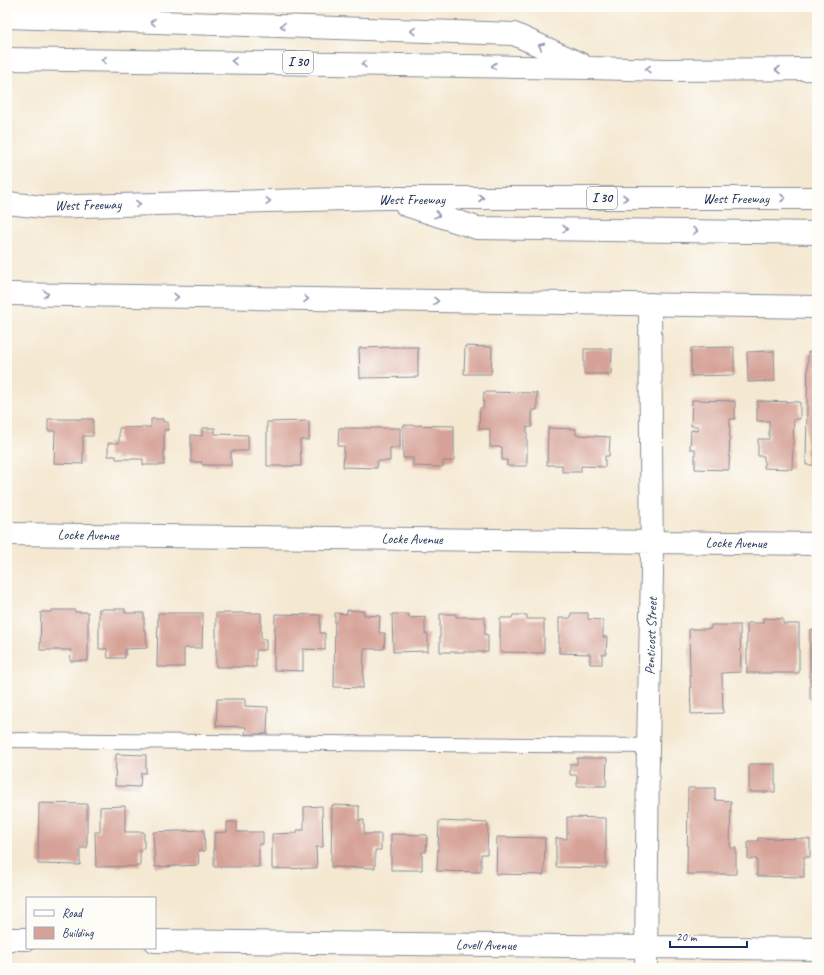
<svg xmlns="http://www.w3.org/2000/svg" width="824" height="975" font-family="Caveat,sans-serif">
<style>
.building{fill:#d6a196}
.lines{fill:none;stroke-linecap:round;stroke-linejoin:round}
.service-casing{stroke:#888c98;stroke-width:16}
.minor-casing{stroke:#888c98;stroke-width:24}
.secondary-casing{stroke:#888c98;stroke-width:24}
.motorway-casing{stroke:#888c98;stroke-width:24}
.service{stroke:#fff;stroke-width:14}
.minor{stroke:#fff;stroke-width:22}
.secondary{stroke:#fff;stroke-width:22}
.motorway{stroke:#fff;stroke-width:22}
.oneway{stroke:#8d97ae}
.labels{text-anchor:middle;dominant-baseline:central;stroke-width:4;stroke-linejoin:round;paint-order:stroke}
.shield{fill:#fdfcf7;stroke:#5f6c8c;stroke-width:1}
.shield-label{font-size:13px;font-weight:bold;fill:#1b2f5e}
.street-label{font-size:14px;fill:#1b2f5e;stroke:#fdfcf7}
</style>
<rect width="100%" height="100%" fill="#fdfcf7"/>
<filter id="ink" filterUnits="userSpaceOnUse"><feTurbulence type="fractalNoise" baseFrequency=".025" numOctaves="2"/><feDisplacementMap in="SourceGraphic" scale="8" xChannelSelector="R" yChannelSelector="G"/><feConvolveMatrix kernelMatrix="1 2 1 2 8 2 1 2 1" color-interpolation-filters="sRGB"/></filter>
<filter id="wash" filterUnits="userSpaceOnUse"><feTurbulence type="fractalNoise" baseFrequency=".012" numOctaves="4" result="noise"/><feDisplacementMap in="SourceGraphic" scale="16" xChannelSelector="R" yChannelSelector="G"/><feGaussianBlur stdDeviation="0.9" result="paint"/><feColorMatrix in="noise" values="0 0 0 0 0 0 0 0 0 0 0 0 0 0 0 0 0 1.4 0 .05"/><feComposite in="paint" operator="in"/></filter>
<g filter="url(#wash)">
<rect width="100%" height="100%" fill="#f4e8d1"/>
<g id="blocks">
<path class="building" d="M 465,346 L 492,347 L 491,374 L 464,374 Z
M 394,347 L 418,347 L 418,377 L 360,378 L 359,348 Z
M 734,347 L 734,375 L 691,376 L 691,348 Z
M 584,349 L 612,349 L 611,374 L 584,374 Z
M 774,351 L 775,381 L 748,382 L 747,352 Z
M 808,352 L 817,353 L 817,465 L 806,465 Z
M 484,392 L 537,393 L 537,410 L 532,410 L 532,427 L 527,427 L 527,466 L 507,466 L 507,460 L 502,460 L 502,447 L 490,447 L 490,429 L 479,429 L 480,408 L 483,408 Z
M 692,400 L 735,401 L 735,419 L 730,419 L 729,470 L 695,469 L 695,449 L 690,449 L 691,430 L 697,431 L 698,426 L 691,426 Z
M 757,401 L 800,402 L 800,419 L 794,419 L 792,469 L 764,468 L 764,456 L 758,456 L 758,439 L 769,439 L 769,421 L 757,421 Z
M 48,419 L 93,419 L 93,436 L 83,436 L 83,464 L 54,463 L 55,431 L 48,431 Z
M 151,419 L 163,419 L 163,422 L 168,422 L 168,430 L 164,430 L 164,465 L 143,465 L 143,459 L 116,459 L 116,456 L 108,456 L 108,443 L 119,443 L 119,428 L 151,427 Z
M 309,421 L 309,440 L 300,440 L 301,466 L 267,466 L 267,422 Z
M 403,425 L 454,426 L 454,461 L 443,461 L 443,467 L 413,466 L 413,458 L 403,458 Z
M 202,428 L 215,428 L 215,434 L 248,435 L 248,451 L 231,451 L 231,465 L 202,465 L 202,462 L 191,462 L 191,435 L 202,436 Z
M 339,428 L 400,428 L 400,448 L 390,448 L 390,461 L 377,461 L 377,468 L 343,467 L 344,446 L 338,446 Z
M 548,428 L 576,429 L 576,435 L 610,437 L 609,456 L 605,456 L 605,467 L 581,466 L 581,472 L 562,472 L 562,465 L 547,465 Z
M 99,609 L 125,609 L 125,613 L 144,613 L 144,631 L 146,631 L 147,648 L 125,649 L 125,658 L 108,658 L 107,649 L 99,649 Z
M 52,610 L 75,610 L 75,612 L 88,612 L 88,661 L 70,661 L 71,650 L 40,650 L 41,612 L 52,612 Z
M 347,610 L 364,611 L 364,615 L 380,616 L 379,633 L 385,633 L 384,649 L 364,649 L 363,688 L 334,687 L 335,613 L 347,614 Z
M 158,613 L 203,613 L 202,648 L 184,648 L 184,667 L 157,667 Z
M 216,613 L 261,613 L 261,639 L 266,639 L 266,650 L 256,650 L 256,667 L 216,667 Z
M 571,613 L 588,613 L 588,619 L 603,620 L 603,637 L 607,637 L 606,654 L 602,654 L 602,664 L 590,664 L 590,654 L 559,653 L 559,618 L 571,618 Z
M 275,614 L 320,615 L 320,633 L 325,633 L 325,650 L 303,649 L 303,671 L 274,670 Z
M 392,614 L 409,614 L 409,618 L 425,617 L 425,634 L 428,634 L 428,651 L 393,652 Z
M 440,614 L 456,614 L 456,617 L 485,617 L 485,635 L 488,635 L 488,652 L 440,652 Z
M 513,615 L 527,615 L 527,619 L 544,619 L 544,653 L 500,652 L 500,618 L 512,618 Z
M 763,618 L 783,619 L 783,624 L 799,624 L 799,673 L 747,673 L 747,623 L 763,623 Z
M 711,625 L 740,625 L 741,672 L 722,673 L 723,713 L 691,714 L 689,629 L 711,629 Z
M 810,630 L 817,630 L 817,700 L 810,700 Z
M 217,699 L 245,699 L 245,706 L 268,707 L 267,734 L 245,734 L 246,727 L 216,726 Z
M 116,754 L 146,755 L 146,773 L 141,773 L 140,787 L 115,786 Z
M 577,758 L 607,758 L 606,786 L 577,786 L 577,775 L 570,775 L 570,764 L 577,764 Z
M 749,764 L 775,764 L 775,792 L 749,792 Z
M 688,788 L 715,788 L 715,800 L 731,801 L 730,848 L 736,848 L 736,874 L 687,874 Z
M 39,803 L 87,804 L 87,848 L 80,848 L 80,865 L 38,864 Z
M 332,805 L 359,806 L 359,820 L 364,820 L 364,834 L 381,834 L 381,850 L 375,850 L 375,868 L 331,867 Z
M 125,806 L 125,832 L 144,832 L 144,849 L 140,849 L 140,866 L 96,867 L 95,832 L 100,832 L 100,807 Z
M 322,806 L 323,847 L 316,847 L 317,868 L 272,869 L 272,834 L 297,833 L 297,830 L 304,830 L 304,807 Z
M 567,817 L 606,818 L 606,868 L 556,867 L 556,838 L 567,839 Z
M 439,821 L 488,823 L 487,854 L 481,854 L 481,872 L 437,871 Z
M 227,822 L 237,822 L 237,832 L 263,832 L 263,844 L 259,844 L 259,867 L 214,867 L 214,833 L 227,832 Z
M 204,830 L 205,851 L 198,851 L 199,865 L 155,867 L 153,832 Z
M 391,834 L 427,835 L 426,852 L 422,852 L 422,870 L 391,870 Z
M 497,837 L 545,838 L 544,875 L 496,874 Z
M 758,838 L 810,839 L 810,857 L 804,857 L 804,877 L 757,876 L 757,859 L 748,859 L 748,841 L 758,841 Z"/>
</g>
</g>
<g filter="url(#ink)">
<use href="#blocks" fill-opacity="0" stroke="#888c98" stroke-width="1"/>
<g class="lines">
<g class="service-casing">
<path id="service" d="M 7,740 L 648,746"/>
</g>
<g class="minor-casing">
<path id="minor" d="M 7,534 L 817,544
M 7,939 L 27,939
M 155,941 L 817,949
M 646,968 L 648,746 L 652,573 L 650,304"/>
</g>
<g class="secondary-casing">
<path id="secondary" d="M 7,294 L 817,307"/>
</g>
<g class="motorway-casing">
<path id="motorway" d="M 7,17 L 514,34 L 581,64
M 7,59 L 589,68 L 667,70 L 817,69
M 7,203 L 43,207 L 386,198 L 817,198
M 406,205 L 477,228 L 817,233"/>
</g>
<use href="#service" class="service"/>
<use href="#minor" class="minor"/>
<use href="#secondary" class="secondary"/>
<use href="#motorway" class="motorway"/>
</g>
<defs><path id="oneway-chevron" d="M-2-3.5L2.5 0L-2 3.5" fill="none" stroke-width="1.6" stroke-linecap="round" stroke-linejoin="round"/></defs>
<g class="oneway">
<use href="#oneway-chevron" transform="translate(153 22) rotate(-178)"/>
<use href="#oneway-chevron" transform="translate(283 26) rotate(-178)"/>
<use href="#oneway-chevron" transform="translate(413 31) rotate(-178)"/>
<use href="#oneway-chevron" transform="translate(541 46) rotate(-156)"/>
<use href="#oneway-chevron" transform="translate(104 60) rotate(-179)"/>
<use href="#oneway-chevron" transform="translate(234 61) rotate(-179)"/>
<use href="#oneway-chevron" transform="translate(364 64) rotate(-179)"/>
<use href="#oneway-chevron" transform="translate(494 66) rotate(-179)"/>
<use href="#oneway-chevron" transform="translate(648 69) rotate(-178)"/>
<use href="#oneway-chevron" transform="translate(778 70) rotate(180)"/>
<use href="#oneway-chevron" transform="translate(481 198)"/>
<use href="#oneway-chevron" transform="translate(625 198)"/>
<use href="#oneway-chevron" transform="translate(783 198)"/>
<use href="#oneway-chevron" transform="translate(268 201) rotate(-1)"/>
<use href="#oneway-chevron" transform="translate(138 204) rotate(-1)"/>
<use href="#oneway-chevron" transform="translate(437 215) rotate(18)"/>
<use href="#oneway-chevron" transform="translate(565 229) rotate(1)"/>
<use href="#oneway-chevron" transform="translate(695 231) rotate(1)"/>
<use href="#oneway-chevron" transform="translate(46 294) rotate(1)"/>
<use href="#oneway-chevron" transform="translate(176 297) rotate(1)"/>
<use href="#oneway-chevron" transform="translate(306 299) rotate(1)"/>
<use href="#oneway-chevron" transform="translate(436 301) rotate(1)"/>
</g>
</g>
<g class="labels">
<g class="shield">
<rect x="283" y="51" width="30" height="22" rx="3"/>
<rect x="587" y="187" width="30" height="22" rx="3"/>
</g>
<g class="shield-label">
<text x="298" y="62">I 30</text>
<text x="602" y="198">I 30</text>
</g>
<g class="street-label">
<text x="736" y="198">West Freeway</text>
<text x="412" y="199">West Freeway</text>
<text transform="translate(88 205) rotate(-1)">West Freeway</text>
<text transform="translate(88 535) rotate(1)">Locke Avenue</text>
<text transform="translate(412 539) rotate(1)">Locke Avenue</text>
<text transform="translate(736 543) rotate(1)">Locke Avenue</text>
<text transform="translate(651 636) rotate(-88)">Penticost Street</text>
<text transform="translate(486 945) rotate(1)">Lovell Avenue</text>
</g>
</g>
<rect width="824" height="975" fill="none" stroke="#fdfcf7" stroke-width="24"/>
<rect x="26" y="897" width="130" height="52" fill="#fdfcf7" stroke="#a3aaba"/>
<rect x="34" y="910" width="20" height="6" fill="#ffffff" stroke="#a3aaba"/>
<text x="62" y="917" font-size="12" fill="#1b2f5e">Road</text>
<rect x="34" y="927" width="20" height="12" fill="#d6a196" stroke="#a3aaba"/>
<text x="62" y="937" font-size="12" fill="#1b2f5e">Building</text>
<path d="M670 941v6h77v-6" fill="none" stroke="#1b2f5e" stroke-width="2"/>
<text x="676" y="941" font-size="12" fill="#1b2f5e" stroke="#fdfcf7" stroke-width="3" paint-order="stroke">20 m</text>
</svg>
